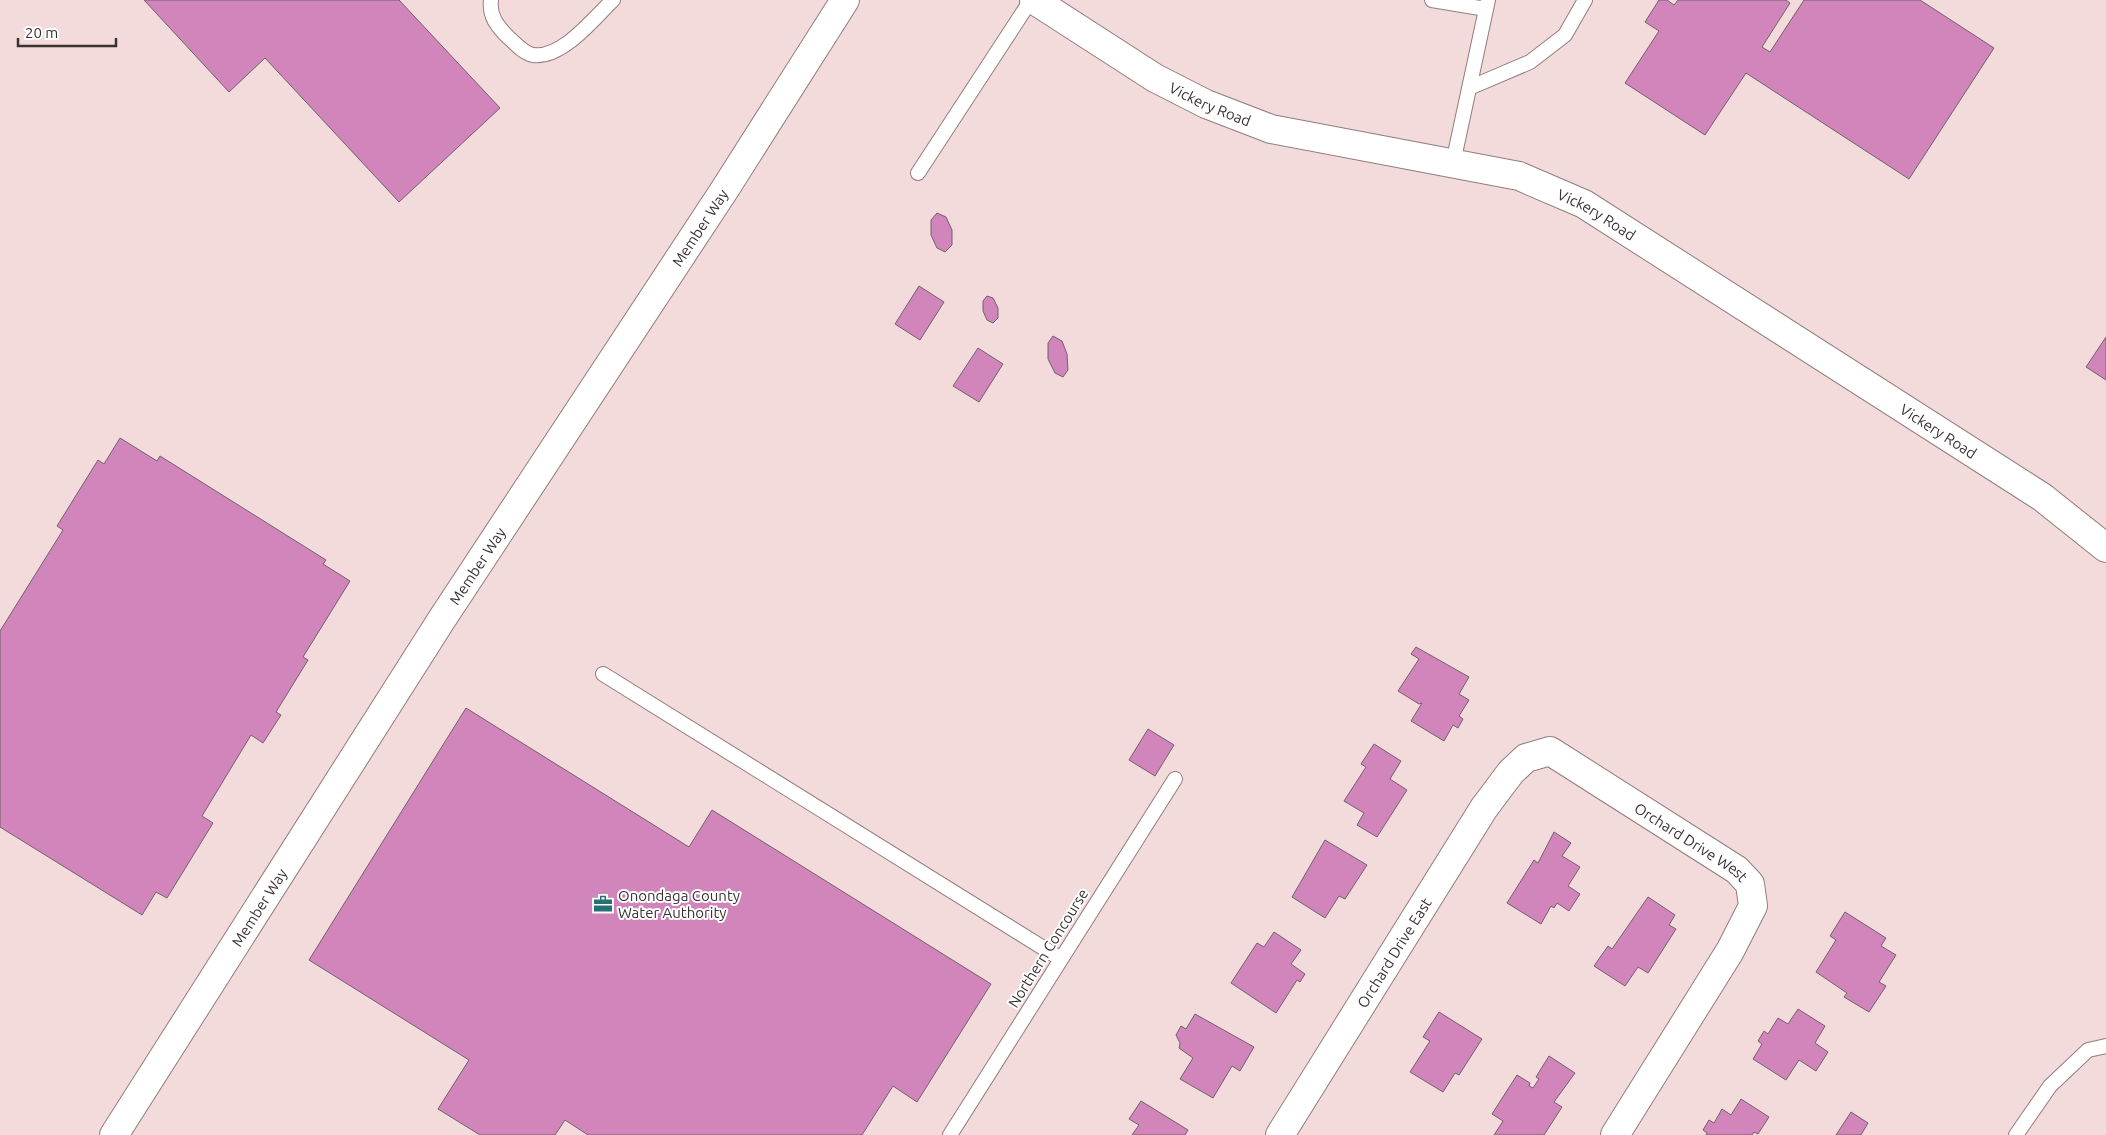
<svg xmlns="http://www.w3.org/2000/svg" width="2106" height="1135" font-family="Ubuntu,sans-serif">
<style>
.building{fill:#d185bb;stroke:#72616d}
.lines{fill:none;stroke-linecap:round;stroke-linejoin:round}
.lane-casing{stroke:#927c7d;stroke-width:16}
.street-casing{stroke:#927c7d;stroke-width:30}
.lane{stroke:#fff;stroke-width:14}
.street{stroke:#fff;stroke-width:28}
.labels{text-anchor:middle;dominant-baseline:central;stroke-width:4;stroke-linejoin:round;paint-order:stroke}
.street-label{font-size:15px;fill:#3a3131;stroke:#fff}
.poi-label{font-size:15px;fill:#3a3131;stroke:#fff;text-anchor:start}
</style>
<rect width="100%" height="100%" fill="#f3dbdc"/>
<path class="building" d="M 144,0 L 399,0 L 500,108 L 399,202 L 265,58 L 229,92 Z
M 1659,0 L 1667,0 L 1674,5 L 1678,0 L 1786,0 L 1790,3 L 1762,47 L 1770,52 L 1804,0 L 1920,0 L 1994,48 L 1909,179 L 1746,73 L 1705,135 L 1625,83 L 1659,31 L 1645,22 Z
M 937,213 L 946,217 L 952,230 L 952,245 L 945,252 L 937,248 L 931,235 L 931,220 Z
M 919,286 L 944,302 L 920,340 L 895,324 Z
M 987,296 L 993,298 L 998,308 L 998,318 L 993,323 L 987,320 L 983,311 L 983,301 Z
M 1053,336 L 1062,341 L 1067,354 L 1068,370 L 1063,377 L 1055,373 L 1048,359 L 1048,343 Z
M 2106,337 L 2106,380 L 2086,367 Z
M 978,348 L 1003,364 L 979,402 L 953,386 Z
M 120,438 L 157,461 L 160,456 L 326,560 L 323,564 L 350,581 L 303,657 L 308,660 L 276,712 L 281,715 L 263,743 L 251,735 L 202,816 L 213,823 L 167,898 L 156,892 L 142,915 L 0,827 L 0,631 L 63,530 L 57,526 L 98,460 L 104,464 Z
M 1416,647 L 1469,677 L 1459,694 L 1469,700 L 1459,716 L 1463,719 L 1458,728 L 1453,725 L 1444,741 L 1411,721 L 1422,703 L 1419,704 L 1398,691 L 1419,659 L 1411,654 Z
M 466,708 L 689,847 L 712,810 L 991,984 L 917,1102 L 893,1086 L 862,1135 L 588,1135 L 565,1120 L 555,1135 L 480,1135 L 438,1109 L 469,1060 L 309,960 Z
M 1148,729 L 1174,745 L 1155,776 L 1129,760 Z
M 1374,744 L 1401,761 L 1390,779 L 1407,790 L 1377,837 L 1357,825 L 1364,813 L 1344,801 L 1366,767 L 1361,764 Z
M 1554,832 L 1571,843 L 1562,856 L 1580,867 L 1568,886 L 1580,894 L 1569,911 L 1557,903 L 1554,908 L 1551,906 L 1541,924 L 1507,903 L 1534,860 L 1538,863 Z
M 1325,840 L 1367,865 L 1345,899 L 1339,896 L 1325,918 L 1292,897 Z
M 1648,897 L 1675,915 L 1669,925 L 1676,929 L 1648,973 L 1638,967 L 1625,986 L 1594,966 L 1608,946 L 1612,949 Z
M 1845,912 L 1886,938 L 1881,946 L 1896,955 L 1879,982 L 1886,986 L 1869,1012 L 1844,997 L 1847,993 L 1816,972 L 1836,940 L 1830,936 Z
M 1274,932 L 1301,950 L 1291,964 L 1305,974 L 1300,982 L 1297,980 L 1276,1013 L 1231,983 L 1257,943 L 1264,947 Z
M 1798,1009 L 1825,1026 L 1815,1043 L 1828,1052 L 1816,1071 L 1799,1060 L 1786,1080 L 1753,1059 L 1762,1044 L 1758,1041 L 1764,1031 L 1768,1034 L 1778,1018 L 1788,1024 Z
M 1439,1012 L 1482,1039 L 1459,1075 L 1455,1073 L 1443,1092 L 1410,1072 L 1430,1041 L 1423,1037 Z
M 1195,1014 L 1254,1047 L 1240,1071 L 1232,1066 L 1213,1098 L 1180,1079 L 1193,1058 L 1179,1048 L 1180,1043 L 1176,1035 L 1181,1026 L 1186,1029 Z
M 1549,1056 L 1575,1073 L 1554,1102 L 1562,1107 L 1544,1135 L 1494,1135 L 1503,1121 L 1492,1114 L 1517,1075 L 1530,1083 L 1529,1086 L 1533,1088 L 1539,1079 L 1536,1077 Z
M 1741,1099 L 1769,1117 L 1758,1134 L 1754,1132 L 1752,1135 L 1706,1135 L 1707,1133 L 1703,1130 L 1709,1120 L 1714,1123 L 1722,1109 L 1731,1115 Z
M 1141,1101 L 1188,1130 L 1185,1135 L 1132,1135 L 1139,1125 L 1129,1119 Z
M 1851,1112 L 1868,1123 L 1861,1135 L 1836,1135 Z"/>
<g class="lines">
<g class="lane-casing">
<path id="lane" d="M 491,0 C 489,16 497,26 508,37 C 515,43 523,53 533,55 C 562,59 593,19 613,0
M 1432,0 L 1486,9
M 1469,88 L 1530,62 L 1565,35 L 1585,0
M 1453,163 L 1488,0
M 918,173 L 1031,0
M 603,674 L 1061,959
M 950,1135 L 1175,779
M 2016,1135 L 2050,1086 L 2088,1050 L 2106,1046"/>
</g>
<g class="street-casing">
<g id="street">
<path id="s1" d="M 1034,0 L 1155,78 L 1206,104 L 1271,129 L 1519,176 L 1584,204 L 2042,497 L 2106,548"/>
<path id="s2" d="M 114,1135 L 442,619 L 725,189 L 845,0"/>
<path id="s3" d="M 1280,1135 L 1484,808 L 1511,772 L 1526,758 L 1550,751 L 1737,870 L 1750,884 L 1753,906 L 1730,951 L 1615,1135"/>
</g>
</g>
<use href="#lane" class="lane"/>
<use href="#street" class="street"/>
</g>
<defs>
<g id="office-bare" transform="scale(1.5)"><path d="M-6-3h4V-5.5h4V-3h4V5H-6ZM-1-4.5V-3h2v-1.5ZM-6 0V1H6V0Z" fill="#267173" stroke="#fff" stroke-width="2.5" paint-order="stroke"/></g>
</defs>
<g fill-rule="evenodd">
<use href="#office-bare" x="603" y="904"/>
</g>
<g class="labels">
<g class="street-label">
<text stroke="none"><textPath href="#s1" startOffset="205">Vickery Road</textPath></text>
<text stroke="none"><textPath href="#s1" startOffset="610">Vickery Road</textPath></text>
<text stroke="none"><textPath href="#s2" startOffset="1080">Member Way</textPath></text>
<text stroke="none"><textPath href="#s1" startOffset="1015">Vickery Road</textPath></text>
<text stroke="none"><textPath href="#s2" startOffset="675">Member Way</textPath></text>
<text stroke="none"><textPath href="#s3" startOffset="644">Orchard Drive West</textPath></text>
<text stroke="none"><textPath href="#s2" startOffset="270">Member Way</textPath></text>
<text transform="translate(1048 948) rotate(-58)">Northern Concourse</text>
<text stroke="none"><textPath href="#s3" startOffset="215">Orchard Drive East</textPath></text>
</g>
<g class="poi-label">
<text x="618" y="895">Onondaga County<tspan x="618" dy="17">Water Authority</tspan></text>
</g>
</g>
<path d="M18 38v8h98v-8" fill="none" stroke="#3a3131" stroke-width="2.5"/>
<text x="25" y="38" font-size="15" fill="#3a3131" stroke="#ffffff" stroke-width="4" paint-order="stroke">20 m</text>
</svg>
